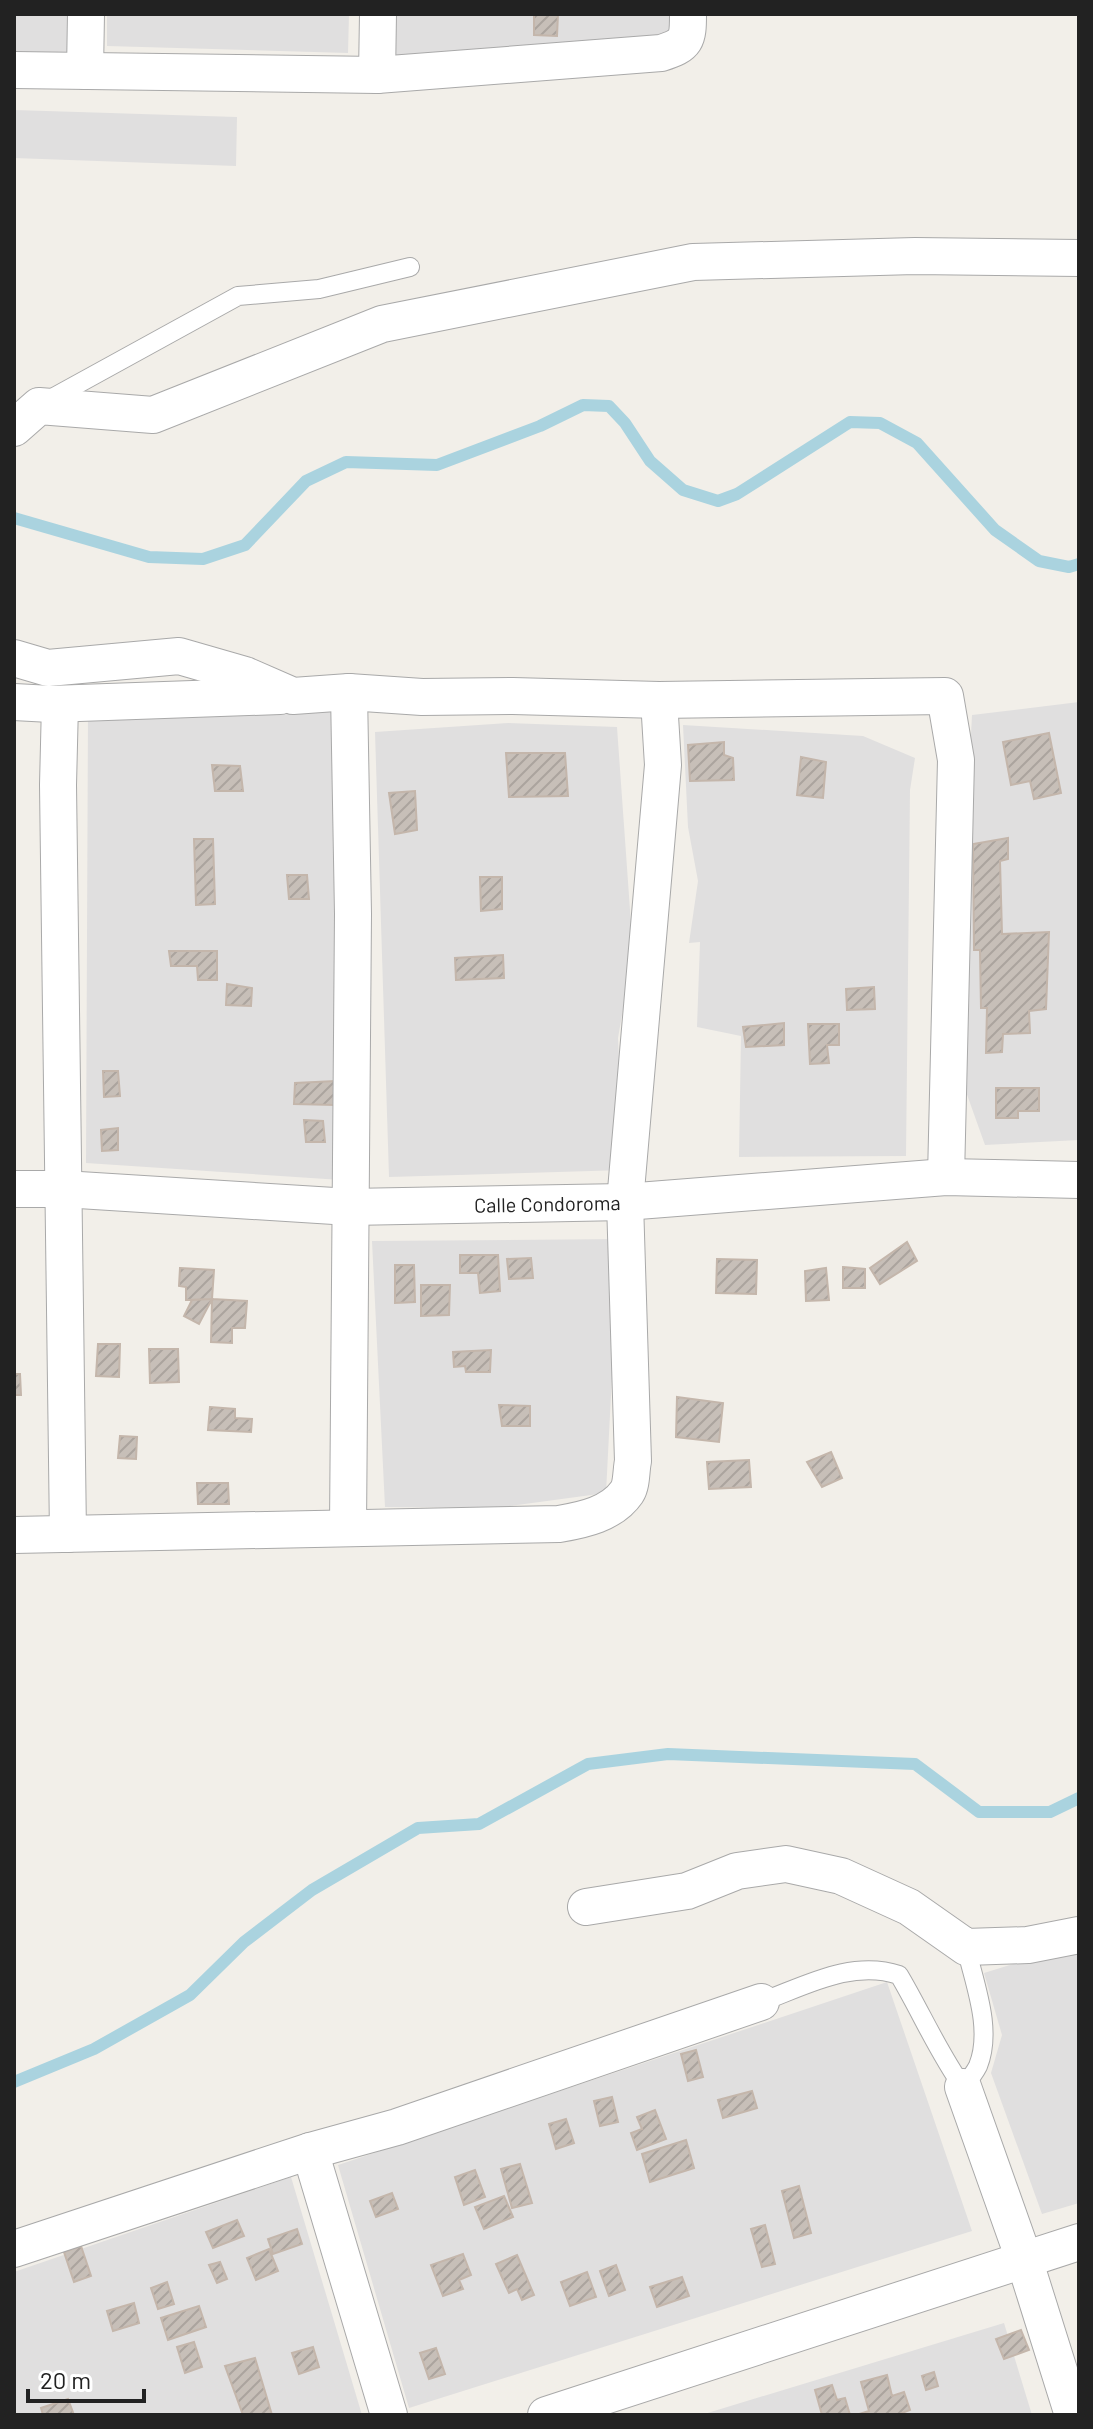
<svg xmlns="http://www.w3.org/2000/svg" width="1093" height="2429" font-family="Barlow,sans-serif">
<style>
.residential{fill:#e0dfdf}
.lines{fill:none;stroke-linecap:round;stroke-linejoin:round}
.stream{stroke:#aad3df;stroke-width:12}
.building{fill:url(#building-hatch);stroke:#c4b6ab;stroke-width:2}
.service-casing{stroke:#a9a9a9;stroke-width:20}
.minor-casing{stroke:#a9a9a9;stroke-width:38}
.service{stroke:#fff;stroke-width:18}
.minor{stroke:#fff;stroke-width:36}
.labels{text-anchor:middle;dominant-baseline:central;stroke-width:6;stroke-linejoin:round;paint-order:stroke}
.street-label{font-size:20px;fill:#222;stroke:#fff}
</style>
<defs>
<pattern id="building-hatch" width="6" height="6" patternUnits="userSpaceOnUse" patternTransform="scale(2)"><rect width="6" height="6" fill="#c7bfb8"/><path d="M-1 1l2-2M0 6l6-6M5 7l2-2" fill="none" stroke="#aba49e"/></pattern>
</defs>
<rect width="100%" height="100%" fill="#f2efe9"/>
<path class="residential" d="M 14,14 L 84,14 L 85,71 L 14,56 Z
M 107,14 L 349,14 L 348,53 L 107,46 Z
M 394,14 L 687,14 L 688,37 L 391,56 Z
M 14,110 L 237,117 L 236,166 L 14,158 Z
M 342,699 L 341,1180 L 86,1163 L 88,712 Z
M 1079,702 L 1079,1140 L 985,1145 L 965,1089 L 963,892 L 972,715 Z
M 508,723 L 617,727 L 633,952 L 618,1038 L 624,1170 L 389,1177 L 375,732 Z
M 683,725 L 863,736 L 915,758 L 910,790 L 906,1156 L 739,1157 L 741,1036 L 697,1027 L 700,942 L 689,943 L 698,881 L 688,827 Z
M 619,1239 L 606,1493 L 495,1508 L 385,1507 L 372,1241 Z
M 1079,1944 L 1079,2203 L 1042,2214 L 991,2073 L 1002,2035 L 984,1973 Z
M 887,1982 L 972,2231 L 409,2408 L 338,2165 Z
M 291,2177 L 362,2415 L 14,2415 L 14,2272 Z
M 1004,2323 L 1032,2415 L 701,2415 Z"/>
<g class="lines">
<path class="stream" d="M 14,518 L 149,557 L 203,559 L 245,545 L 306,481 L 346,462 L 437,465 L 540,426 L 583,405 L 609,406 L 625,423 L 650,461 L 683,490 L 718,501 L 737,494 L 850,422 L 880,423 L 917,443 L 995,530 L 1039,561 L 1069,567 L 1079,564
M 14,2082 L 94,2049 L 190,1995 L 244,1942 L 312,1890 L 418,1828 L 479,1824 L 588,1764 L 668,1754 L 915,1764 L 979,1812 L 1050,1812 L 1079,1798"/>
</g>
<path class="building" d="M 534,14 L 558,14 L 557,36 L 534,35 Z
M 1049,733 L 1061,793 L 1034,799 L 1030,781 L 1011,785 L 1003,742 Z
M 724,742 L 724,755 L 733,758 L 734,780 L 690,781 L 688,745 Z
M 506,753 L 565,753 L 568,796 L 509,797 Z
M 801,757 L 826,762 L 823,798 L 797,795 Z
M 212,765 L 240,766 L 243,791 L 215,791 Z
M 415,791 L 417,830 L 395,834 L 389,793 Z
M 1008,838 L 1008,859 L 1000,861 L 1002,934 L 1049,932 L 1046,1009 L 1029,1011 L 1030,1033 L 1003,1034 L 1002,1052 L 986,1053 L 987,1008 L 981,1008 L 980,950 L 974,950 L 973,844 Z
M 194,839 L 213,839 L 215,904 L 196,905 Z
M 287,875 L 307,875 L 309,899 L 289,899 Z
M 480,877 L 502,877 L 502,909 L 481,911 Z
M 169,951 L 217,951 L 217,980 L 198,980 L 197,966 L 171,966 Z
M 503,955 L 504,978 L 456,980 L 455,958 Z
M 227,984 L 252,988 L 251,1006 L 226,1005 Z
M 874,987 L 875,1009 L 847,1010 L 846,989 Z
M 784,1023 L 784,1045 L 746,1047 L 743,1027 Z
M 808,1024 L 839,1024 L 839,1045 L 827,1045 L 829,1063 L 810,1064 Z
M 103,1071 L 118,1071 L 120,1096 L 104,1097 Z
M 335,1081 L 335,1105 L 294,1104 L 295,1083 Z
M 996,1088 L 1039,1088 L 1039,1111 L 1018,1111 L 1018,1118 L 996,1118 Z
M 304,1120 L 323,1121 L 325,1142 L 306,1142 Z
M 118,1128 L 118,1150 L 102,1151 L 101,1130 Z
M 907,1242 L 917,1261 L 880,1284 L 870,1268 Z
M 460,1255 L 498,1255 L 500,1291 L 480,1293 L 478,1273 L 460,1273 Z
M 531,1258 L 533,1278 L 509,1279 L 507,1259 Z
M 717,1259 L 757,1260 L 756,1294 L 716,1293 Z
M 395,1265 L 414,1265 L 415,1302 L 395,1303 Z
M 843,1267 L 865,1269 L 865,1288 L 843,1288 Z
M 180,1268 L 214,1270 L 212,1299 L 186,1300 L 186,1287 L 179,1286 Z
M 826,1268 L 829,1300 L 806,1301 L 805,1271 Z
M 421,1285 L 450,1285 L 449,1315 L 421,1316 Z
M 212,1299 L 247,1301 L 245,1328 L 232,1328 L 232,1343 L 211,1342 Z
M 212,1299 L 199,1324 L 184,1316 L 192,1300 Z
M 98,1344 L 120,1344 L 119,1377 L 96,1376 Z
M 149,1349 L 178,1349 L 179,1382 L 150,1383 Z
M 491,1350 L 490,1372 L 466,1372 L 465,1366 L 454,1367 L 453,1352 Z
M 14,1374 L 20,1374 L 21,1395 L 14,1395 Z
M 677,1397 L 723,1403 L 719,1442 L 676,1437 Z
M 499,1405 L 530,1406 L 530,1426 L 502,1426 Z
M 210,1407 L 235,1409 L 235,1418 L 252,1419 L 251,1432 L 208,1430 Z
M 120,1436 L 137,1437 L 136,1459 L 118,1458 Z
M 831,1452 L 842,1478 L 822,1487 L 807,1462 Z
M 749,1460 L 751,1487 L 709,1489 L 707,1462 Z
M 197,1483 L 228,1483 L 229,1504 L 198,1504 Z
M 696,2050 L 703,2077 L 688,2081 L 681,2054 Z
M 752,2091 L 757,2108 L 723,2118 L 718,2100 Z
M 612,2097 L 618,2122 L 600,2126 L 594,2101 Z
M 655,2110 L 666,2139 L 637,2150 L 631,2133 L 642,2129 L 637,2117 Z
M 566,2119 L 574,2143 L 556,2149 L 549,2124 Z
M 686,2140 L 694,2168 L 650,2182 L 642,2154 Z
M 520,2164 L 532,2203 L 512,2208 L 501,2169 Z
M 475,2170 L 485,2197 L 464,2205 L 455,2177 Z
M 799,2186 L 811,2233 L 794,2238 L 782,2191 Z
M 392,2193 L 398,2209 L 376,2217 L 370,2201 Z
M 504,2196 L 513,2217 L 484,2229 L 475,2207 Z
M 237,2220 L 244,2236 L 213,2248 L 206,2232 Z
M 765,2225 L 775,2264 L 762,2267 L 751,2229 Z
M 297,2229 L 302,2244 L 273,2254 L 268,2239 Z
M 81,2246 L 91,2276 L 74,2282 L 64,2252 Z
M 269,2249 L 278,2271 L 256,2280 L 247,2258 Z
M 463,2254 L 471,2275 L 459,2280 L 463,2289 L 443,2296 L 431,2265 Z
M 517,2255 L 534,2295 L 522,2300 L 517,2289 L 509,2293 L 496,2264 Z
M 220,2262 L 227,2279 L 217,2283 L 209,2265 Z
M 616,2265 L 625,2290 L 609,2296 L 600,2271 Z
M 587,2272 L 596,2297 L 570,2306 L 561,2282 Z
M 682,2277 L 689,2296 L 657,2307 L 650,2287 Z
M 167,2282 L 174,2304 L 158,2309 L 151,2288 Z
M 134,2303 L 139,2323 L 113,2331 L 107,2311 Z
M 199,2306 L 206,2327 L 168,2340 L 161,2318 Z
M 1021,2330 L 1029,2350 L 1004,2359 L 996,2339 Z
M 194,2342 L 202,2367 L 185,2373 L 177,2347 Z
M 313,2347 L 319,2367 L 299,2374 L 292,2353 Z
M 436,2348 L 445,2374 L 429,2379 L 420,2353 Z
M 255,2358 L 272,2415 L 243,2415 L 225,2366 Z
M 934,2372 L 938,2386 L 926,2390 L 922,2376 Z
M 887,2375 L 892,2396 L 904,2392 L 910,2410 L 897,2415 L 856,2415 L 869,2411 L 861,2382 Z
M 832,2385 L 837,2400 L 845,2398 L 850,2415 L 822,2415 L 815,2390 Z
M 68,2399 L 74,2415 L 43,2415 L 41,2408 Z"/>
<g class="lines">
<g class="service-casing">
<path id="service" d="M 45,402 L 238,296 L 319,289 L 410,267
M 761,2002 C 805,1986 852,1959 899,1975 C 921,2012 938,2052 963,2087 C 968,2081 974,2074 978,2066 C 993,2029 974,1983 966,1947"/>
</g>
<g class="minor-casing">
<g id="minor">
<path d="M 14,70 L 377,75 L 661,53 C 687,45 688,40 688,14"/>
<path d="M 85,71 L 86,14"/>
<path d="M 377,75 L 378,14"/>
<path d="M 14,428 L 39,406 L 153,415 L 382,324 L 693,262 L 915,256 L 1079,258"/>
<path d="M 14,658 L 48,668 L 179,656 L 245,675 L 293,696 L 349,692 L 422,697 L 513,696 L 659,700 L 945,696 L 956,760 L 946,1177"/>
<path d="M 14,702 L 51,704 L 280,696"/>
<path d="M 60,704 L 58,785 L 68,1534"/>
<path id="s1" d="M 14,1189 L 63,1189 L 350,1207 L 625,1202 L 946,1177 L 1079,1180"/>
<path d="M 348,1528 L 353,914 L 349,692"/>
<path d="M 14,1535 L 559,1524 C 583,1520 612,1514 627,1492 C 632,1484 631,1470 633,1461 L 625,1202 L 663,765 L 659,700"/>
<path d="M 586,1907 L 687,1891 L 737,1871 L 786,1864 L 841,1876 L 909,1907 L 966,1947 L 1028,1945 L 1079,1935"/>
<path d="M 963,2087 L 1024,2259 L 1073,2415"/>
<path d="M 310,2151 L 389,2415"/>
<path d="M 14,2249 L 310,2151 L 397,2127 L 761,2002"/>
<path d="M 546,2415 L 1079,2242"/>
</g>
</g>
<use href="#service" class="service"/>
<use href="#minor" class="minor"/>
</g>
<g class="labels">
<g class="street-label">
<text stroke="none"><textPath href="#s1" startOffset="534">Calle Condoroma</textPath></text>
</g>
</g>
<rect width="1093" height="2429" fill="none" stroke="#222222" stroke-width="32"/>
<path d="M28 2389v12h116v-12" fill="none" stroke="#222222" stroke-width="4"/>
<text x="40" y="2389" font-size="24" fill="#222222" stroke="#ffffff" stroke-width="6" paint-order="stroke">20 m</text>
</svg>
